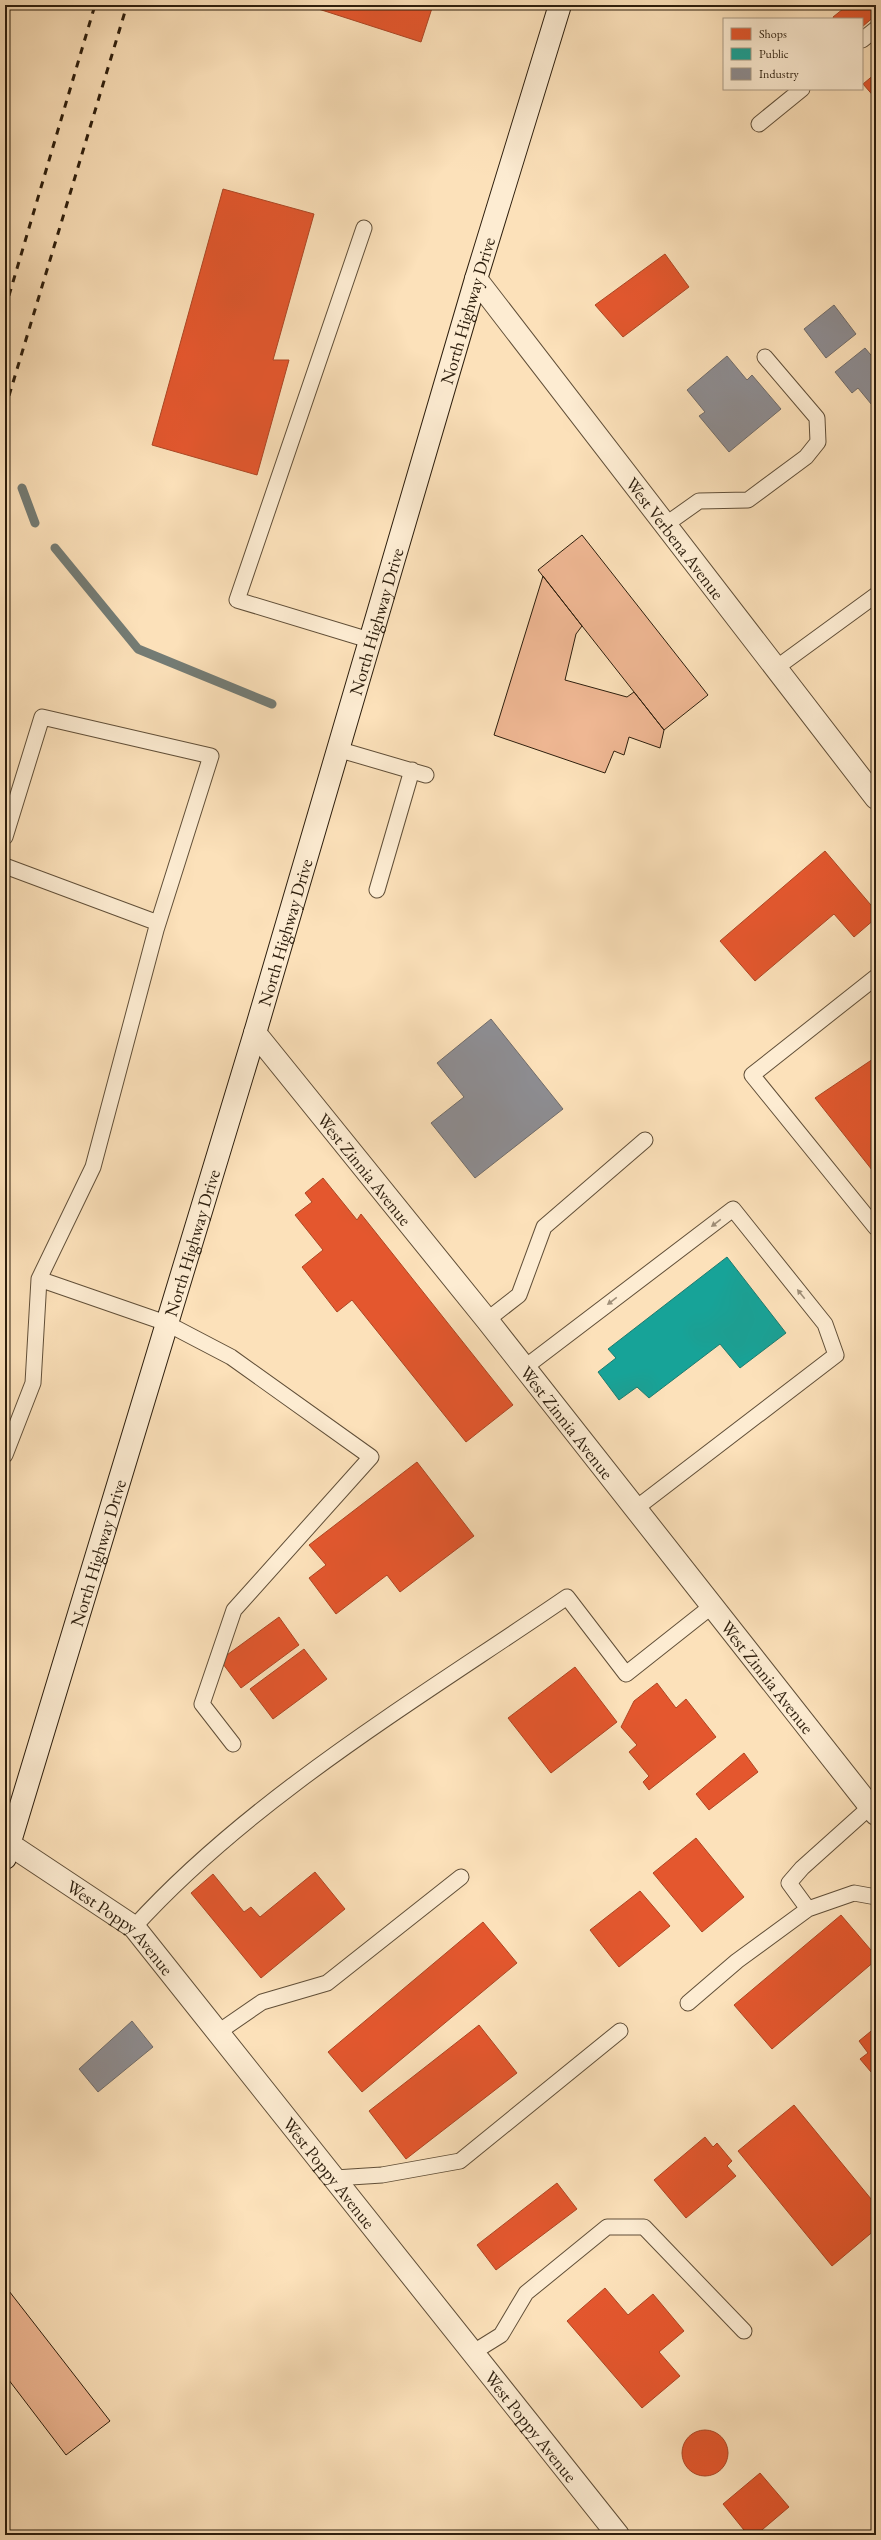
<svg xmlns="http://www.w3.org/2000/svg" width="881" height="2540" font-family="'EB Garamond',serif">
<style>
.shops{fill:#e4572e;stroke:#ad4624}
.public{fill:#17a398;stroke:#1e7b6e}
.industry{fill:#8d8d92;stroke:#706c6a}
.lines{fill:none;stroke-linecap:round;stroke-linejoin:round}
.stream{stroke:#747c75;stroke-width:9}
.building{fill:#efb793;stroke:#2d1e0d}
.lane-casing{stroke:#614f38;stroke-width:17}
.street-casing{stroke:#614f38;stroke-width:24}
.secondary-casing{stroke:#2d1e0d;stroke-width:24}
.lane{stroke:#fdecd2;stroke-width:15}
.street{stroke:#fdecd2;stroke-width:22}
.secondary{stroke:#fdecd2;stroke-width:22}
.rail{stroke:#2d1e0d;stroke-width:3;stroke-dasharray:7 7;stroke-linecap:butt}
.oneway{fill:#9f8f79}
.labels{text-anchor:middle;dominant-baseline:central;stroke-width:4;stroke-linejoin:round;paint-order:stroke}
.street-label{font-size:18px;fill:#2d1e0d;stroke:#fdecd2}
</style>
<rect width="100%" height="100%" fill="#fce1ba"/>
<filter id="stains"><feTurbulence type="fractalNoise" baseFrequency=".005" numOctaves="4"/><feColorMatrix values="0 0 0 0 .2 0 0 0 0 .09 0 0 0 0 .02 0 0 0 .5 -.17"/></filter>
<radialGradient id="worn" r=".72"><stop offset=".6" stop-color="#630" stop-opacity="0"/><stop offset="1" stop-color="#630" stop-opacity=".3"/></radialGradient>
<path class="shops" d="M 306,5 L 433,5 L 421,42 Z
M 848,5 L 876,5 L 876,15 L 862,27 L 862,19 L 834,19 L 833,17 Z
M 876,73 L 876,99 L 863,84 Z
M 223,189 L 314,214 L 273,360 L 289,360 L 257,475 L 152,445 Z
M 665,254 L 689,287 L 623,337 L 595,305 Z
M 825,851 L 876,911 L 876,918 L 854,937 L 834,914 L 755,981 L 720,941 Z
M 876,1057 L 876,1175 L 815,1098 Z
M 323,1178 L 357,1220 L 361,1214 L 513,1405 L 466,1442 L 352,1300 L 337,1312 L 302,1267 L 323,1250 L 295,1215 L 312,1202 L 305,1193 Z
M 417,1462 L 474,1536 L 400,1592 L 387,1575 L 336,1614 L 309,1578 L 326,1565 L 309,1545 Z
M 279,1617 L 299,1645 L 241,1688 L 220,1660 Z
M 304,1649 L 327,1679 L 273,1719 L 250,1689 Z
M 575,1667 L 617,1722 L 551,1773 L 508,1718 Z
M 657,1683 L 676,1708 L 686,1699 L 716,1737 L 649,1790 L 643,1782 L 649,1776 L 629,1752 L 637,1745 L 621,1727 L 634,1701 Z
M 744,1753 L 758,1772 L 709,1810 L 696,1794 Z
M 696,1838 L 744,1897 L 702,1932 L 653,1873 Z
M 315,1872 L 345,1909 L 261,1978 L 191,1893 L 213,1874 L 244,1912 L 251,1907 L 260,1917 Z
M 640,1891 L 670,1926 L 619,1967 L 590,1930 Z
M 841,1915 L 876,1956 L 876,1960 L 772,2049 L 734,2005 Z
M 483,1922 L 517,1963 L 362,2092 L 328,2052 Z
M 479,2025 L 517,2073 L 406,2159 L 369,2111 Z
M 876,2027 L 876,2068 L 871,2072 L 860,2059 L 868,2053 L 859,2041 Z
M 794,2105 L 876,2205 L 876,2229 L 832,2266 L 738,2151 Z
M 705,2137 L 713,2147 L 717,2143 L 732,2161 L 727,2166 L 736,2176 L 686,2218 L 654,2180 Z
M 557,2183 L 577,2209 L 496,2270 L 477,2245 Z
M 605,2288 L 628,2315 L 653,2294 L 684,2331 L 659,2352 L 680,2376 L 642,2408 L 567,2321 Z
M682 2453a23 23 0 1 1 46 0a23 23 0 1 1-46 0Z
M 760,2473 L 789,2507 L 756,2535 L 748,2535 L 723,2504 Z"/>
<path class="public" d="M 727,1257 L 786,1333 L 740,1368 L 720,1344 L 649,1398 L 637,1387 L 619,1400 L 598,1372 L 616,1358 L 608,1349 Z"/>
<path class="industry" d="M 834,305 L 856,334 L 826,358 L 804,329 Z
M 865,348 L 876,361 L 876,410 L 858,388 L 852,393 L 835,372 Z
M 727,356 L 747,380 L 752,375 L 781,409 L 729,452 L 699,416 L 705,412 L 687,390 Z
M 491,1019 L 563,1109 L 475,1178 L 431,1123 L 464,1097 L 437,1063 Z
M 132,2021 L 153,2047 L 98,2092 L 79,2069 Z"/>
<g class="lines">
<path class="stream" d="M 22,488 L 35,523
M 55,548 L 138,649 L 272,704"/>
</g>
<path class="building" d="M 582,535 L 708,695 L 664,730 L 538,570 Z
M 543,576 L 582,626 L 576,634 L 565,680 L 627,697 L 634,692 L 664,730 L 660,748 L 629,737 L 624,755 L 614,751 L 605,773 L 494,735 Z
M 9,2291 L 110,2421 L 66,2455 L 5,2375 L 5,2294 Z"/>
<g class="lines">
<g class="lane-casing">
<path id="lane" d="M 862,40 L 876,29
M 759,124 L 802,89
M 364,228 L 237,600 L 369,640
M 665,525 L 699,501 L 748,500 L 806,457 L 818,442 L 817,418 L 765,357
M 776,668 L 876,595
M 337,749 L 426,775
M 5,837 L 42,717 L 211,756 L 156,930 L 93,1167 L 39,1279 L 33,1383 L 5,1455
M 5,866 L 158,923
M 377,890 L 412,770
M 876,977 L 752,1075 L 876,1228
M 39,1279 L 166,1323 L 231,1357 L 371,1457 L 234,1610 L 202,1704 L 233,1744
M 487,1320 L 519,1295 L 544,1227 L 645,1140
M 524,1368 L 733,1209 L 825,1324 L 836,1355 L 635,1509
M 808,1909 L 789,1883 L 802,1868 L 870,1807
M 134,1927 C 253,1796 421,1697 567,1597 L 626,1674 L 712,1606
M 688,2003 L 737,1961 L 808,1909 L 854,1893 L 876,1897
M 217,2033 L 262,2002 L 327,1983 L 461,1877
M 335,2178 L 382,2175 L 460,2161 L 620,2031
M 472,2353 L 501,2335 L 526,2293 L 607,2227 L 644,2227 L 744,2331"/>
</g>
<g class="street-casing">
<g id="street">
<path id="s1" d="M 476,279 L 876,798"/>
<path id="s2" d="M 255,1033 L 487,1320 L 876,1814"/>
<path id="s3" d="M 9,1844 L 134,1927 L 618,2535"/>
</g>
</g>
<g class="secondary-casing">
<g id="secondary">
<path id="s4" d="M 5,1858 L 255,1033 L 476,279 L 560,5"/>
</g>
</g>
<use href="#lane" class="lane"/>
<use href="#street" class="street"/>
<use href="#secondary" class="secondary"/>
<path class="rail" d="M 5,309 L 95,5
M 5,409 L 127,5"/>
</g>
<defs><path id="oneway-solid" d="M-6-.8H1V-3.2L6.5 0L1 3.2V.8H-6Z"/></defs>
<g class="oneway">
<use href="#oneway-solid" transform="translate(716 1223) rotate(143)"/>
<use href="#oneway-solid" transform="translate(801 1294) rotate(-129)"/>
<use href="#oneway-solid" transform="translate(612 1301) rotate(143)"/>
</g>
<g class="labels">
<g class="street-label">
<text stroke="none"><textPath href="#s4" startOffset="1615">North Highway Drive</textPath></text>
<text stroke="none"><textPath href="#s1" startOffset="327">West Verbena Avenue</textPath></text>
<text stroke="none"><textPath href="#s4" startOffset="1291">North Highway Drive</textPath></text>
<text stroke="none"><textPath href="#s4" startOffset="967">North Highway Drive</textPath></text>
<text stroke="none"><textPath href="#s2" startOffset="175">West Zinnia Avenue</textPath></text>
<text stroke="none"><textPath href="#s4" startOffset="643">North Highway Drive</textPath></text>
<text stroke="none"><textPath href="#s2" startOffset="499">West Zinnia Avenue</textPath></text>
<text stroke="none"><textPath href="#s4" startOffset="319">North Highway Drive</textPath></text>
<text stroke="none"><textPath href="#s2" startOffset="823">West Zinnia Avenue</textPath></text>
<text stroke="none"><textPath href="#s3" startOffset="140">West Poppy Avenue</textPath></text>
<text stroke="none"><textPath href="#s3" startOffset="464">West Poppy Avenue</textPath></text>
<text stroke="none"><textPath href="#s3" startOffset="788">West Poppy Avenue</textPath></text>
</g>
</g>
<rect width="881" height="2540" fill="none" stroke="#fce1ba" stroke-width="20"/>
<rect x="6" y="6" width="869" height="2528" fill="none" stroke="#2d1e0d" stroke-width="2"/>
<rect x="10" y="10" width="861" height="2520" fill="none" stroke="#2d1e0d"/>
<rect x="723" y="18" width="140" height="72" fill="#fdecd2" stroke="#aa9a83"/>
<rect x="731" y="28" width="20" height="12" fill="#e4572e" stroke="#aa9a83"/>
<text x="759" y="38" font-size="12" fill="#2d1e0d">Shops</text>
<rect x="731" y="48" width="20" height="12" fill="#17a398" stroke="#aa9a83"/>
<text x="759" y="58" font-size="12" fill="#2d1e0d">Public</text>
<rect x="731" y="68" width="20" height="12" fill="#8d8d92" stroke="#aa9a83"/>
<text x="759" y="78" font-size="12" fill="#2d1e0d">Industry</text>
<rect width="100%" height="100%" filter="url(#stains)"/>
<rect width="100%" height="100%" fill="url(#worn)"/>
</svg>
